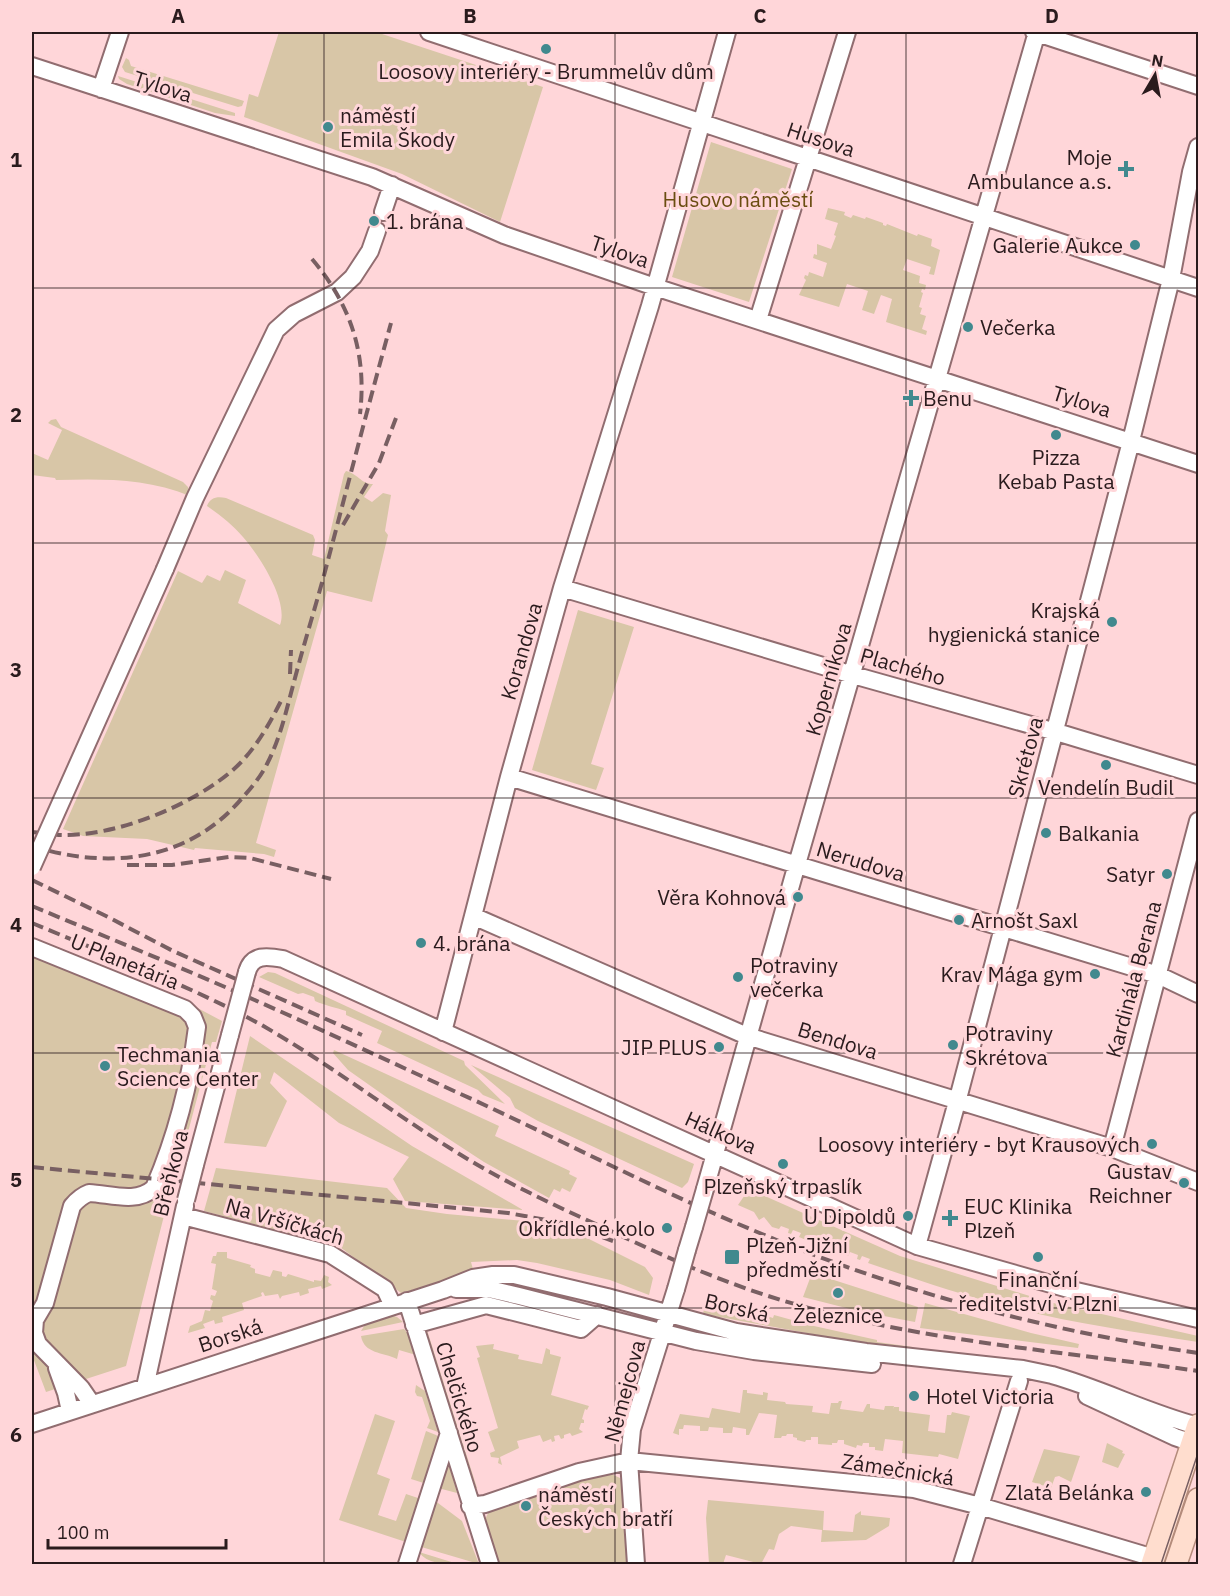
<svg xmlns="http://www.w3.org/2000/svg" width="1230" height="1596" font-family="'IBM Plex Sans',sans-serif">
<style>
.green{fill:#d8c6a7}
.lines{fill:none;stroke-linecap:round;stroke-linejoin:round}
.minor-casing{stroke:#916d70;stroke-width:20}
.major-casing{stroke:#b48b7b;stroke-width:24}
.minor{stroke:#fff;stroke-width:16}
.major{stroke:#ffddce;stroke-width:21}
.tram{stroke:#785f62;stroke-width:1.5}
.rail{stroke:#785f62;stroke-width:4;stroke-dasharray:12 6;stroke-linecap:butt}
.minor-bridge-casing{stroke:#916d70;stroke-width:20;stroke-linecap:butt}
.minor-bridge{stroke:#fff;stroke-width:16}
.grid{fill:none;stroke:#2a1b1d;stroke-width:1.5;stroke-opacity:0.55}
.poi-dot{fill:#41898e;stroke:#ffd6d9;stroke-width:2}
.labels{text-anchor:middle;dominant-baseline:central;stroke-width:6;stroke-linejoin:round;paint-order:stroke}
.poi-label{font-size:21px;fill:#2a1b1d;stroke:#ffd6d9;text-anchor:start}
.street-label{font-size:21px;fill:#2a1b1d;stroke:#ffd6d9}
.park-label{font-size:21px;fill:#6a4d11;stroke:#ffd6d9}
.neatline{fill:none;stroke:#2a1b1d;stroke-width:2}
.grid-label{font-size:20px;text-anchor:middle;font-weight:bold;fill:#2a1b1d}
</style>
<rect width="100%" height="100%" fill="#ffd6d9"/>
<path class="green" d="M 279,32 L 376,32 L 543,87 L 500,222 L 402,174 L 244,117 L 249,94 L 258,97 Z
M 126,58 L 129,60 L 131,66 L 244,101 L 242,106 L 238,107 L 125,72 L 122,67 Z
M 118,76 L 235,113 L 235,116 L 215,113 L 127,84 L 119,79 Z
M 711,142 L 792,169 L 749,302 L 672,277 Z
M 828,208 L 845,212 L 844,215 L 851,218 L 853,215 L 865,219 L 866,217 L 883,223 L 883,225 L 886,226 L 887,224 L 917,236 L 918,234 L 932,239 L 931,246 L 940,250 L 934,275 L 929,274 L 931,267 L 907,259 L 903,270 L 920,276 L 919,283 L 926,285 L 925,290 L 922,289 L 921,292 L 923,293 L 919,307 L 922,308 L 920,314 L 926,316 L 922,329 L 927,331 L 926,335 L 886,322 L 892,299 L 881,295 L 874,314 L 862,310 L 868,291 L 847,284 L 839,307 L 799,295 L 806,280 L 804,278 L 805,275 L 808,276 L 809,272 L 823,277 L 827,263 L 813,258 L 814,254 L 817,255 L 817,244 L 831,249 L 836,236 L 834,235 L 838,223 L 825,219 Z
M 56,419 L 61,427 L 183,482 L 188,487 L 190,496 C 146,478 103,479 56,480 L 55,478 L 32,475 L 32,453 L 48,460 L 62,430 L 48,423 L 51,420 Z
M 346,471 C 357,473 361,484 373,484 L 364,497 L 372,502 L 383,493 L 391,495 L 385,531 L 388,535 L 372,602 L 327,591 L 256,843 L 276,850 L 274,857 L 264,854 L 195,848 L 194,850 L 147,839 L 83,836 L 63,829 L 178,571 L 202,583 L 207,575 L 220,581 L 225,570 L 246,580 L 238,603 L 280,625 C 289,601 259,555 243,537 C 233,525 220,515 207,506 C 210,497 218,496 226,498 L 313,535 L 315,540 L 312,555 L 324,559 L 344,474 Z
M 578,610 L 634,627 L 591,764 L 604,768 L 596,790 L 532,770 Z
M 32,938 L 175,996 L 222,1021 L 216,1042 L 212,1042 L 171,1196 L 169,1196 L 126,1366 L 46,1392 L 32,1355 Z
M 268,972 L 275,973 L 464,1061 L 465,1065 L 505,1104 L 483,1095 L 478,1090 L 377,1043 L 382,1031 L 346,1015 L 346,1011 C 335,1007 326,1006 315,1001 L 314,997 L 303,993 L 298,994 L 259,977 Z
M 250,1036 L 412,1146 L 523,1210 L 405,1201 L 393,1179 L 409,1157 L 339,1123 L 274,1072 L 270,1083 L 287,1101 L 266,1147 L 224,1143 Z
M 334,1050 L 499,1126 L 495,1136 L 570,1171 L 569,1174 L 577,1178 L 570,1192 L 562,1188 L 560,1192 L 554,1189 L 549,1198 L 484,1162 L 409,1113 L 348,1070 L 333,1053 Z
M 471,1065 L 694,1164 L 688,1182 L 682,1188 L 538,1121 L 515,1108 L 510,1098 Z
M 216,1168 L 387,1188 L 406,1208 L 447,1214 L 559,1224 L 645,1267 L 653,1278 L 649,1295 L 610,1280 L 537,1263 L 517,1260 L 471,1262 L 474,1273 L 401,1293 L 340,1247 L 204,1211 Z
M 749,1189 L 900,1256 L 1049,1302 L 1198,1336 L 1198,1342 C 1135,1332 1071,1323 1009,1307 C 961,1295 915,1279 868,1263 L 870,1259 L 862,1256 L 860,1260 L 857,1259 L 858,1255 L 850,1252 L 848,1256 L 831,1250 L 832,1246 L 825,1243 L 823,1247 L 799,1237 L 801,1233 L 793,1230 L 791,1234 L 788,1233 L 789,1229 L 781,1226 L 779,1229 L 772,1227 L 764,1217 L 759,1220 L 754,1212 L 738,1205 Z
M 217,1252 L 227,1252 L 227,1258 L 251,1265 L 250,1267 L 255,1269 L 255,1273 L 270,1277 L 273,1270 L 282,1272 L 282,1276 L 286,1277 L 288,1274 L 314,1282 L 314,1280 L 321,1281 L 324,1275 L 329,1277 L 328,1282 L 332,1285 L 322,1289 L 321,1286 L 308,1289 L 309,1293 L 300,1296 L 299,1292 L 282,1296 L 280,1299 L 278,1294 L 265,1296 L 263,1292 L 261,1293 L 262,1296 L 242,1303 L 244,1310 L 222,1317 L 223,1322 L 215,1324 L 214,1320 L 203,1324 L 205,1328 L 188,1333 L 190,1326 L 202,1321 L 205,1310 L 210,1311 L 213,1301 L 210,1299 L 211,1295 L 215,1296 L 217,1291 L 212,1289 L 216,1264 L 211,1263 L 213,1256 L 216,1256 Z
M 812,1273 L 918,1307 L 915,1322 L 858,1311 L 803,1297 Z
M 706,1299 L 731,1301 L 732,1307 L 736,1306 L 773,1318 L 774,1315 L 814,1326 L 877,1340 L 877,1342 L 913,1347 L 913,1349 L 855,1342 L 703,1314 Z
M 925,1303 L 1031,1333 L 1079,1344 L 1078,1348 L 920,1328 Z
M 390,1315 L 397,1317 L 403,1322 L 361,1331 L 366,1323 Z
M 404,1329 L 410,1336 L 416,1355 L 399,1350 L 397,1359 C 383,1352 364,1354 361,1336 Z
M 427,1330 L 477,1488 L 472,1489 L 423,1332 Z
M 494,1344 L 493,1349 L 519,1355 L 518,1359 L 542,1364 L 546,1348 L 550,1350 L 550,1354 L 561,1357 L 551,1395 L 589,1406 L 587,1410 L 585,1409 L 582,1419 L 584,1420 L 584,1423 L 581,1423 L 579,1429 L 583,1432 L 572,1436 L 570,1433 L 564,1435 L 564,1438 L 561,1439 L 559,1435 L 554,1436 L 555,1441 L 552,1442 L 551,1439 L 543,1442 L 540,1435 L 517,1441 L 519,1448 L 500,1457 L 502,1465 L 498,1463 L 499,1458 L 491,1457 L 490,1453 L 495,1451 L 488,1432 L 498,1428 L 477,1358 L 480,1357 L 476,1346 Z
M 416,1385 L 425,1391 L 438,1432 L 427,1428 L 430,1421 L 422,1397 L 417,1396 L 415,1392 Z
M 743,1390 L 747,1390 L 747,1393 C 754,1394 756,1394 763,1395 L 763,1392 L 768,1393 L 767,1400 L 785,1402 L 786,1404 L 813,1406 L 812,1412 L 829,1414 L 831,1403 L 838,1403 L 839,1401 L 842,1401 L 840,1409 L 863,1412 L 867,1404 L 870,1404 L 870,1408 L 884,1410 L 885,1406 L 894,1406 L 893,1409 L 894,1407 L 899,1407 L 899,1411 L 930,1415 L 928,1431 L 945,1433 L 947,1415 L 951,1415 L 952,1412 L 970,1416 L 958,1459 L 939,1454 L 938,1457 L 902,1453 L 903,1441 L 885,1439 L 883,1451 L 875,1450 L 875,1447 L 869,1447 L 869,1443 L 863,1443 L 862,1446 L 857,1445 L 856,1448 L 844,1444 L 844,1440 L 838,1440 L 837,1443 L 832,1443 L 832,1445 L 818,1444 L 818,1437 L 811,1437 L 811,1440 L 806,1440 L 805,1442 L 797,1440 L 797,1438 L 793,1437 L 793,1434 L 787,1434 L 786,1436 L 782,1436 L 781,1438 L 774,1438 L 777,1415 L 759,1413 L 749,1435 L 746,1435 L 746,1429 L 733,1427 L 732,1433 L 723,1433 L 723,1428 L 709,1427 L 708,1431 L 700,1431 L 700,1426 L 684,1425 L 683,1429 L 679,1429 L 679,1435 L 673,1433 L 680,1414 L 709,1418 L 712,1408 L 740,1413 Z
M 375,1414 L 395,1421 L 377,1474 L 390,1479 L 378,1515 L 396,1521 L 406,1494 L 424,1500 L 409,1543 L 339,1520 Z
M 426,1431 L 436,1435 L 440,1438 L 430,1485 L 411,1479 Z
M 1107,1443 L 1123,1451 L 1122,1453 L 1125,1454 L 1118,1468 L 1102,1462 Z
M 1044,1449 L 1080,1456 L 1071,1482 L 1059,1476 L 1055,1477 L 1051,1488 L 1032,1482 Z
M 448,1461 L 457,1493 L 438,1488 Z
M 607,1472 L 620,1478 L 623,1485 L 629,1564 L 497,1564 C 491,1546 475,1521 494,1507 Z
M 434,1500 L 462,1521 L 479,1564 L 418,1546 Z
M 708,1500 L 824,1511 L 823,1530 L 853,1532 L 855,1515 L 861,1511 L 861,1515 L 890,1518 L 889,1526 L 866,1540 L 821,1542 L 822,1530 L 791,1526 L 779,1534 L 774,1550 L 769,1549 L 761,1564 L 726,1555 L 723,1564 L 715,1563 L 709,1564 L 706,1518 Z
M 419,1552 L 458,1564 C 444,1564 427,1564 419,1552 Z"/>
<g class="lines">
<g class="minor-casing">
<path id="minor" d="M 429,32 L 1198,288
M 1034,32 L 1198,86
M 32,66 L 372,177 L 504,235 L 655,287 L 1198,464
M 101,89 L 120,32
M 383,212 L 392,185
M 758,320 L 847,32
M 165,569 L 195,498 L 276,330 L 294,314 L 337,292 L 353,277 L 370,251 L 377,231
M 562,588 L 853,675 L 1063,734 L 1198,775
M 509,777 L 1158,975 L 1198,994
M 473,916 L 747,1036 L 1112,1148 L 1198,1182
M 32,947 L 185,1009 L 193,1017 L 197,1027 C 190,1083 176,1137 154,1188 C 136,1204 111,1194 89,1193 C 81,1196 77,1200 72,1206 L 45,1303 L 35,1320 L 34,1333 L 38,1344 L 81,1388 L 92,1404
M 247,972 C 252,954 267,956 283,959 L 917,1246 L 1072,1290 L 1198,1319
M 443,1032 L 509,777 L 562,588 L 650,306 L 727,32
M 1112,1148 L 1198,821
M 195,1165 L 230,1035
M 705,1189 L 793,878 L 1037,32
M 183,1216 L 330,1254 L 385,1289 L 393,1306
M 917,1246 L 960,1091 L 1129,449 L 1171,279 L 1191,172 L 1198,147
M 687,1250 L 694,1227
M 456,1289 L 489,1289 L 519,1296 L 696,1341 L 754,1351 L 872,1364
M 407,1301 L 490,1564
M 414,1325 L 486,1305 L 581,1329 L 597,1315
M 57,1368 L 66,1393 L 70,1411
M 145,1387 L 185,1206
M 1087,1396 L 1175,1437 L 1198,1445
M 32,1424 L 443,1290 L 473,1278 L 493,1275 L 514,1275 L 607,1297 L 736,1332 L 866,1352 L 1023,1369 L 1052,1375 C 1102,1389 1148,1413 1198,1426
M 470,1506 L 485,1504 L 579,1472 L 629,1461 L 914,1489 L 980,1506 L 1154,1558
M 407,1564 L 449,1433
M 636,1564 L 629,1461 L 632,1429 L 676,1289
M 962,1564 L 1019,1381"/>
</g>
<g class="major-casing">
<path id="major" d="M 1152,1564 L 1198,1425
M 1176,1564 L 1198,1499"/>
</g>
<use href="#minor" class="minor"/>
<use href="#major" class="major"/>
<path class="tram" d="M 1161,1564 L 1198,1453"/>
<path class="rail" d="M 312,259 C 351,305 367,354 360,414
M 343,525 L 379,463 L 396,418
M 290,674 L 291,650
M 32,832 C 41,833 50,834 59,835 C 115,837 192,806 234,769 C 256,749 270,723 283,697
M 32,846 C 108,870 189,862 243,797 C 252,787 261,776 267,764 C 281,737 287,707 295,678 C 305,640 317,602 327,564 C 348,484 369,403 391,323
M 127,865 L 172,865 L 229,857 L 250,858 L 331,879
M 32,880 L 106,916 L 173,951 L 362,1035
M 32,906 C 94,932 156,957 218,984 C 304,1021 390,1062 476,1101 C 571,1145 665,1194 762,1234 C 902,1293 1049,1331 1198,1353
M 32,923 C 108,955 186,984 258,1023 C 329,1063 392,1113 461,1155 C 506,1183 554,1205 602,1227 C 645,1247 687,1267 731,1283 C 880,1339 1042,1348 1198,1371
M 32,1167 L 508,1213 L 563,1223 L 613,1241"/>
<g class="minor-bridge-casing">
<path id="minor-bridge" d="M 32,867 L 165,569
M 230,1035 L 247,972
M 186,1200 L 195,1165
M 694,1227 L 705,1189
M 676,1289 L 687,1250"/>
</g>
<use href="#minor-bridge" class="minor-bridge"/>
</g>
<path class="grid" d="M 324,32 L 324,1564M 615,32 L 615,1564M 906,32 L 906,1564M 32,288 L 1198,288M 32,543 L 1198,543M 32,798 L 1198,798M 32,1053 L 1198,1053M 32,1308 L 1198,1308"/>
<g class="poi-dot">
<circle cx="546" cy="49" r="6"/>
<circle cx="328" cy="127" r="6"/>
<path d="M1123 160h6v6h6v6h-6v6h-6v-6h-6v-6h6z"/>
<circle cx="374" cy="221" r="6"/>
<circle cx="1135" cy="245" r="6"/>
<circle cx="968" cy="327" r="6"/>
<path d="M908 389h6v6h6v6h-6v6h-6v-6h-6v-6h6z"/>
<circle cx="1056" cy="435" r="6"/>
<circle cx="1112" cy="622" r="6"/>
<circle cx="1106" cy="765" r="6"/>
<circle cx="1046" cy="833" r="6"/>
<circle cx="1167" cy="874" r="6"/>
<circle cx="798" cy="897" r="6"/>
<circle cx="959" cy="920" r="6"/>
<circle cx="421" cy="943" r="6"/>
<circle cx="1095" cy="974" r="6"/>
<circle cx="738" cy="977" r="6"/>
<circle cx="953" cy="1045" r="6"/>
<circle cx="719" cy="1047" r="6"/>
<circle cx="105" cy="1066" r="6"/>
<circle cx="1152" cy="1144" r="6"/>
<circle cx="783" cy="1164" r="6"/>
<circle cx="1184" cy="1183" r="6"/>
<circle cx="908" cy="1216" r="6"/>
<path d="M947 1209h6v6h6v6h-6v6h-6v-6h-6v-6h6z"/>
<circle cx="667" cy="1228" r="6"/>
<rect x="724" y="1249" width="16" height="16" rx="3"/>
<circle cx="1038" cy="1257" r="6"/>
<circle cx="838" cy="1293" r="6"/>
<circle cx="914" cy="1396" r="6"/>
<circle cx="1146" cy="1492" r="6"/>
<circle cx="526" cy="1506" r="6"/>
</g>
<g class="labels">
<g class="poi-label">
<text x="546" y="71" text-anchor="middle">Loosovy interiéry - Brummelův dům</text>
<text x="340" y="115">náměstí<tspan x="340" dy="24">Emila Škody</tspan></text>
<text x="1112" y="157" text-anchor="end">Moje<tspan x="1112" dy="24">Ambulance a.s.</tspan></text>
<text x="386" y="221">1. brána</text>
<text x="1123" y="245" text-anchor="end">Galerie Aukce</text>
<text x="980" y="327">Večerka</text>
<text x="923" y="398">Benu</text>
<text x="1056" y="457" text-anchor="middle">Pizza<tspan x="1056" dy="24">Kebab Pasta</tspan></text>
<text x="1100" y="610" text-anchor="end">Krajská<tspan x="1100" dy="24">hygienická stanice</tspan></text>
<text x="1106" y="787" text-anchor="middle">Vendelín Budil</text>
<text x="1058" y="833">Balkania</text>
<text x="1155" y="874" text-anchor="end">Satyr</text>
<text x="786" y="897" text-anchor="end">Věra Kohnová</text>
<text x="971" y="920">Arnošt Saxl</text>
<text x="433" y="943">4. brána</text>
<text x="750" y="965">Potraviny<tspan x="750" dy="24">večerka</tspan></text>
<text x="1083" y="974" text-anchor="end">Krav Mága gym</text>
<text x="965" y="1033">Potraviny<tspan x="965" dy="24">Skrétova</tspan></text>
<text x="707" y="1047" text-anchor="end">JIP PLUS</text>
<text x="117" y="1054">Techmania<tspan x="117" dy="24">Science Center</tspan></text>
<text x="1140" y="1144" text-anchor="end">Loosovy interiéry - byt Krausových</text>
<text x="1172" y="1171" text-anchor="end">Gustav<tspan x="1172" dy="24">Reichner</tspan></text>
<text x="783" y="1186" text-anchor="middle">Plzeňský trpaslík</text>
<text x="964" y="1206">EUC Klinika<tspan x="964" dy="24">Plzeň</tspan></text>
<text x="896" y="1216" text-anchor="end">U Dipoldů</text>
<text x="655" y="1228" text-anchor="end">Okřídlené kolo</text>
<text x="746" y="1245">Plzeň-Jižní<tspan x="746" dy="24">předměstí</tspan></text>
<text x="1038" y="1279" text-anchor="middle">Finanční<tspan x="1038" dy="24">ředitelství v Plzni</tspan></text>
<text x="838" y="1315" text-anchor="middle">Železnice</text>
<text x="926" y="1396">Hotel Victoria</text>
<text x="1134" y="1492" text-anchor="end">Zlatá Belánka</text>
<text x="538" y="1494">náměstí<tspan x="538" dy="24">Českých bratří</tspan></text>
</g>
<g class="street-label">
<text transform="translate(163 86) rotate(18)">Tylova</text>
<text transform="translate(821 139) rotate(18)">Husova</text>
<text transform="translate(620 251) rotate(19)">Tylova</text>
<text transform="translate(1082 401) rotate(18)">Tylova</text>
<text transform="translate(521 651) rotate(-74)">Korandova</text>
<text transform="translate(903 666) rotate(16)">Plachého</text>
<text transform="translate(828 679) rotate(-74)">Koperníkova</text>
<text transform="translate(1025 757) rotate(-75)">Skrétova</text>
<text transform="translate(861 861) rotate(17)">Nerudova</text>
<text transform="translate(125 961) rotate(22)">U Planetária</text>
<text transform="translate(1133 979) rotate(-75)">Kardinála Berana</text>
<text transform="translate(838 1040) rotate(17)">Bendova</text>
<text transform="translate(721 1132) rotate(24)">Hálkova</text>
<text transform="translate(170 1173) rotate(-76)">Břeňkova</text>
<text transform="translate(285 1221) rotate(16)">Na Vršíčkách</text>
<text transform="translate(737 1307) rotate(13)">Borská</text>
<text transform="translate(230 1335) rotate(-18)">Borská</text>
<text transform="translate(624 1391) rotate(-75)">Němejcova</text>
<text transform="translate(460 1397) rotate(73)">Chelčického</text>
<text transform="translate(898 1469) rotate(9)">Zámečnická</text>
</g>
<g class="park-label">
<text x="738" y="199">Husovo náměstí</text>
</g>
</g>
<rect width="1230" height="1596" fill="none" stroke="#ffd6d9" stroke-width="66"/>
<g transform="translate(1155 75) rotate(10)" stroke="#ffd6d9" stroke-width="4.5" paint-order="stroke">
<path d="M0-4.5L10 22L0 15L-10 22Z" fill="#2a1b1d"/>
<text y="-9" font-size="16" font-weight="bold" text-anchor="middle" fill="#2a1b1d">N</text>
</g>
<path d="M48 1539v9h178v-9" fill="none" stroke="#2a1b1d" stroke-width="3"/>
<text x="57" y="1539" font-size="18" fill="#2a1b1d" stroke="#ffd6d9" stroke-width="4.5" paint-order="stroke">100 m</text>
<rect x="33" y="33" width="1164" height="1530" class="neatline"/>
<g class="grid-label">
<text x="178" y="23">A</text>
<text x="470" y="23">B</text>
<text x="760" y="23">C</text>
<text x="1052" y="23">D</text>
<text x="16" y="167">1</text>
<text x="16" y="422">2</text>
<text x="16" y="677">3</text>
<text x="16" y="932">4</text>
<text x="16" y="1187">5</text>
<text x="16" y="1442">6</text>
</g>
</svg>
